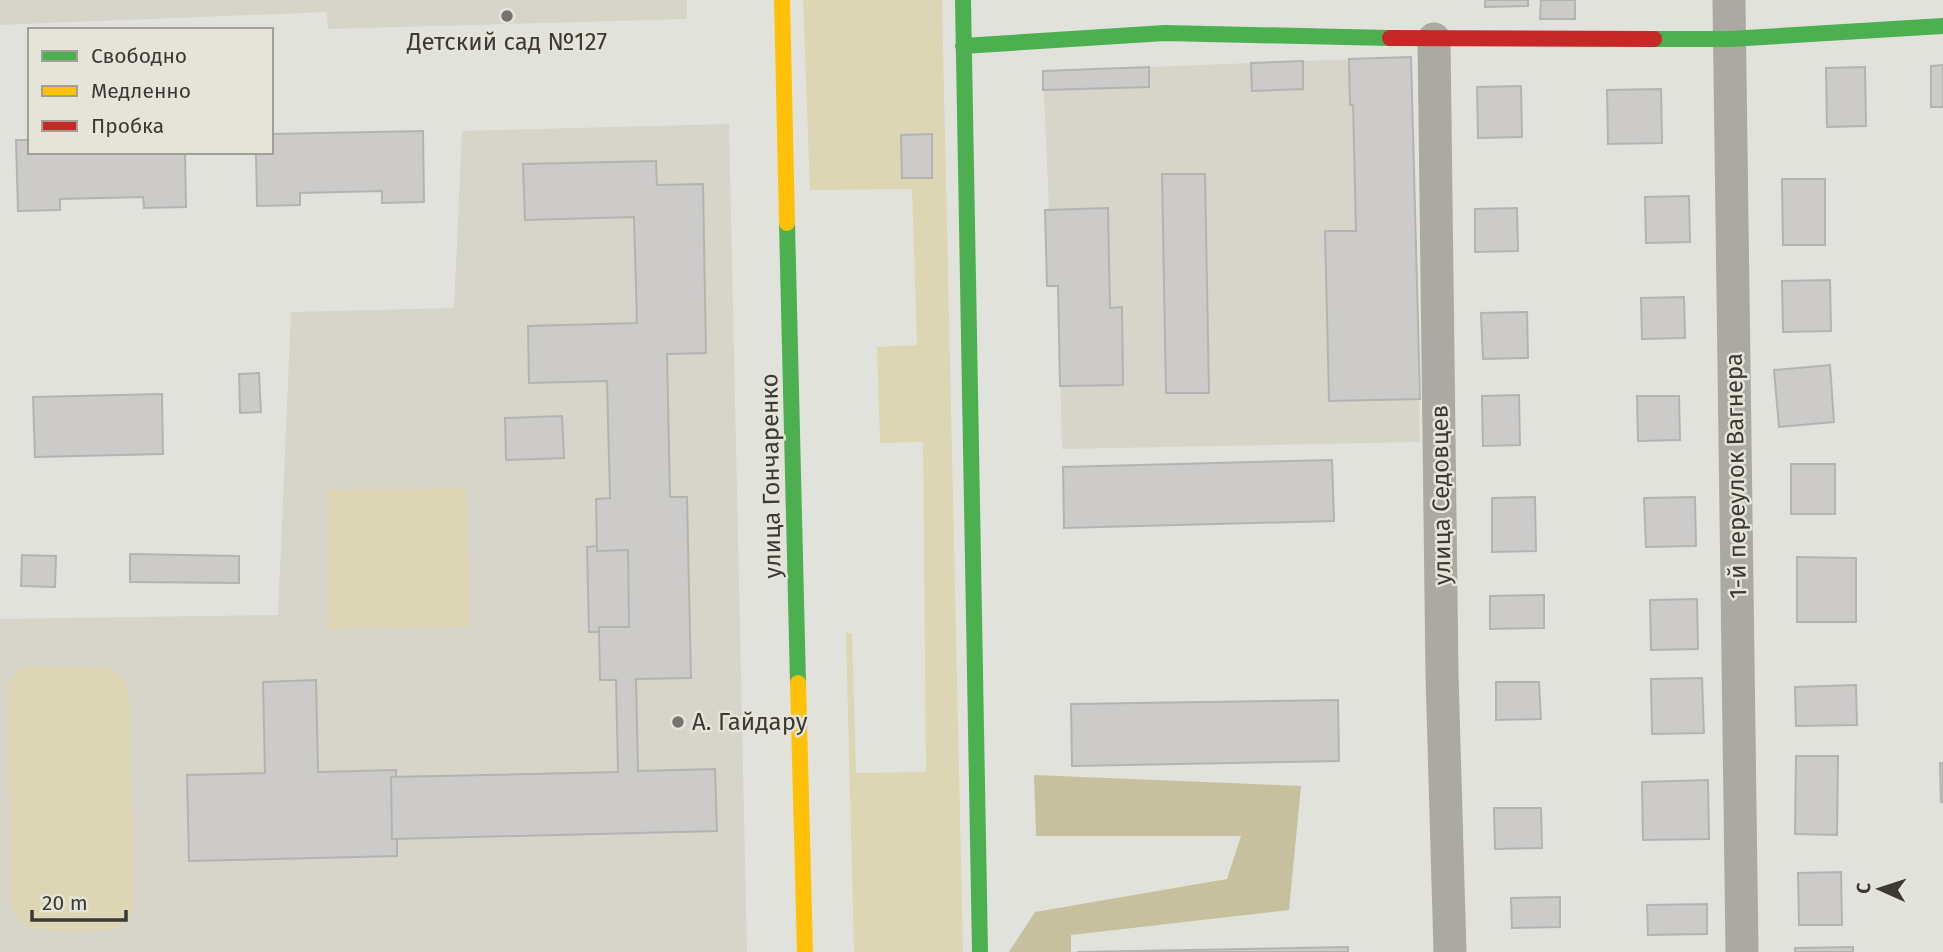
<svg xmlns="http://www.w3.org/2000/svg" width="1943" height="952" font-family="'Fira Sans',sans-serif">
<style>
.built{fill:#d7d5c9}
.green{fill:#dcd6b4}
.forest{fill:#c6c09f}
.building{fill:#cccbca;stroke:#b3b3b2;stroke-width:2}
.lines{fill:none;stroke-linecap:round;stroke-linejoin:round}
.street{stroke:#aba9a1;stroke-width:33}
.fast{stroke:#4caf50;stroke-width:16}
.slow{stroke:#ffc107;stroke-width:16}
.jam{stroke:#c62828;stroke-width:16}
.poi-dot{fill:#75746f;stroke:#e6e4d8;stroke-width:2.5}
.labels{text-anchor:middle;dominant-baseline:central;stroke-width:5;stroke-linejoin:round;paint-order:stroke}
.poi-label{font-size:24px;fill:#3a3934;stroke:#e6e4d8}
.street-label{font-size:24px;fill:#3a3934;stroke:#e6e4d8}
</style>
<rect width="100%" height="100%" fill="#e2e2dc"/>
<path class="built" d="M 0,0 L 687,0 L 687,19 L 328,29 L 327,12 L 0,25 Z
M 1411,57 L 1420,442 L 1062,449 L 1058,286 L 1047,286 L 1045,210 L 1049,209 L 1043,71 Z
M 729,124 L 747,952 L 0,952 L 0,619 L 278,615 L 291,312 L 454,308 L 462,131 Z"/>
<path class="green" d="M 803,0 L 942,0 L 963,952 L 854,952 L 846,633 L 852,633 L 856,773 L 926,772 L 923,442 L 880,443 L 877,347 L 917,345 L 912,189 L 810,190 Z
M 467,488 L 469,627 L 329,629 L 327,490 Z
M 25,667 L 105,667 C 119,671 123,678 129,691 L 134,901 C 132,911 130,920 122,925 C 110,934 42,933 28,927 C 19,923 15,916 12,907 L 7,690 C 10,678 14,672 25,667 Z"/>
<path class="forest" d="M 1034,775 L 1301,786 L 1289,910 L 1071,935 L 1071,952 L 1009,952 L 1035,912 L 1227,879 L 1241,836 L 1036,836 Z"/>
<path class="building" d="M 1485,0 L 1528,0 L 1528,6 L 1485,7 Z
M 1541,0 L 1575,0 L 1575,19 L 1540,19 Z
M 1411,57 L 1420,399 L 1329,401 L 1325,231 L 1356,231 L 1353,105 L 1350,105 L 1349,59 Z
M 1303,61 L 1303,89 L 1252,91 L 1251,63 Z
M 1943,65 L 1943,107 L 1931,107 L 1931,66 Z
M 1149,67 L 1149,87 L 1043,90 L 1043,71 Z
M 1865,67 L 1866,126 L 1827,127 L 1826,68 Z
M 1521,86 L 1522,137 L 1478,138 L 1477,87 Z
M 1661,89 L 1662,143 L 1608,144 L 1607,90 Z
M 423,131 L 424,202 L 382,203 L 382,191 L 300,193 L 300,205 L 257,206 L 256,152 L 271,152 L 271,134 Z
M 932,134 L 932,178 L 902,178 L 901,135 Z
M 16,140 L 30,140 L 30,152 L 185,152 L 186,207 L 144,208 L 143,197 L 60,199 L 60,210 L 18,211 Z
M 656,161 L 657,185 L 703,184 L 706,353 L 667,354 L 670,497 L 687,497 L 691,678 L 636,679 L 638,771 L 715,769 L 717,831 L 392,839 L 391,777 L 618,772 L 616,680 L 600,680 L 599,632 L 599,627 L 629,627 L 628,550 L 597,551 L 596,499 L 610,498 L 607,381 L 529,383 L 528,326 L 637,323 L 634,217 L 525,220 L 523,164 Z
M 1162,174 L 1205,174 L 1209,393 L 1166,393 Z
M 1782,179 L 1825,179 L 1825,245 L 1783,245 Z
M 1689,196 L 1690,242 L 1646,243 L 1645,197 Z
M 1108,208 L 1110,308 L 1122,307 L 1123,385 L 1060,386 L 1058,286 L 1047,286 L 1045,210 Z
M 1517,208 L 1518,251 L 1475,252 L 1475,209 Z
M 1830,280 L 1831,331 L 1783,332 L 1782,281 Z
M 1684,297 L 1685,338 L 1642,339 L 1641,298 Z
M 1527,312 L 1528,358 L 1483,359 L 1481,313 Z
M 1830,365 L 1834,422 L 1779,427 L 1774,370 Z
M 259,373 L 261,412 L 240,413 L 239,374 Z
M 162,394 L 163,454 L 35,457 L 33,397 Z
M 1519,395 L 1520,445 L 1483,446 L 1482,396 Z
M 1637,396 L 1679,396 L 1680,440 L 1638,441 Z
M 562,416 L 564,458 L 506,460 L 505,418 Z
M 1332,460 L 1334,521 L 1064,528 L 1063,467 Z
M 1791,464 L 1835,464 L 1835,514 L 1791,514 Z
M 1535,497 L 1536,551 L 1492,552 L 1492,498 Z
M 1695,497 L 1696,546 L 1646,547 L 1644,498 Z
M 597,546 L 597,551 L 628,550 L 629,627 L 599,627 L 599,632 L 589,632 L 587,547 Z
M 130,554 L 239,556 L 239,583 L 130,582 Z
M 22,555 L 56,556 L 55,587 L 21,586 Z
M 1797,557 L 1856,558 L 1856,622 L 1797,622 Z
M 1544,595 L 1544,628 L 1490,629 L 1490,596 Z
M 1697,599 L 1698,649 L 1651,650 L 1650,600 Z
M 1702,678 L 1704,733 L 1652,734 L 1651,679 Z
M 316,680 L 318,772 L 396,770 L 396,777 L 391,777 L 392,839 L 397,839 L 397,856 L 189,861 L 187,775 L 265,773 L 263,682 Z
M 1496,682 L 1539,682 L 1541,719 L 1496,720 Z
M 1856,685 L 1857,725 L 1796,726 L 1795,687 Z
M 1338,700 L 1339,761 L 1072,766 L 1071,704 Z
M 1796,756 L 1838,756 L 1837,835 L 1795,834 Z
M 1940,763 L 1943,763 L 1943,802 L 1941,802 Z
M 1708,780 L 1709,839 L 1643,840 L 1642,782 Z
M 1494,808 L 1541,808 L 1542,848 L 1495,849 Z
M 1841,872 L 1842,925 L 1799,925 L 1798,873 Z
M 1560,897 L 1560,927 L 1512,928 L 1511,898 Z
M 1707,904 L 1707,934 L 1648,935 L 1647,905 Z
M 1348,947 L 1348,952 L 1077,952 L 1245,949 Z
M 1853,947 L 1853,952 L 1795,952 L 1795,948 Z"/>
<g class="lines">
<path class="street" d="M 1729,0 L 1742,952
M 1434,39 L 1442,675 L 1450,952"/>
<path class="fast" d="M 963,0 L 980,952
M 1654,39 L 1730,39 L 1943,26
M 963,46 L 1165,33 L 1390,38
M 787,223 L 798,683"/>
<path class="slow" d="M 782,0 L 787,223
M 798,683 L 805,952"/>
<path class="jam" d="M 1390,38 L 1654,39"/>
</g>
<g class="poi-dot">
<circle cx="507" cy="16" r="7"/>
<circle cx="678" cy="722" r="7"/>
</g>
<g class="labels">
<g class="poi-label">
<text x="507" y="42">Детский сад №127</text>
<text x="692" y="722" text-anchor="start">А. Гайдару</text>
</g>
<g class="street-label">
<text transform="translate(771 476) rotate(-91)">улица Гончаренко</text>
<text transform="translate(1736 476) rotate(-91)">1-й переулок Вагнера</text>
<text transform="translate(1441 495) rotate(-91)">улица Седовцев</text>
</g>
</g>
<rect x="28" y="28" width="245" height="126" fill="#e6e4d8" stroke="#a1a096" stroke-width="2"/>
<rect x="42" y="51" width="35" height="10" fill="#4caf50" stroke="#a1a096" stroke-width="2"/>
<text x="91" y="63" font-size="21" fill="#3a3934">Свободно</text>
<rect x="42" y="86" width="35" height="10" fill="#ffc107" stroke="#a1a096" stroke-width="2"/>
<text x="91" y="98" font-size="21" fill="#3a3934">Медленно</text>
<rect x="42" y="121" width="35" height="10" fill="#c62828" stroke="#a1a096" stroke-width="2"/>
<text x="91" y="133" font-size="21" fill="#3a3934">Пробка</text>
<g transform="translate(1880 889) rotate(273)" stroke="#e6e4d8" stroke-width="5" paint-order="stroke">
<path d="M0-5L12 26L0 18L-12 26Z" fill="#3a3934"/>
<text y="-10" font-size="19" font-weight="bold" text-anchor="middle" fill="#3a3934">С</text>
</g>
<path d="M32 910v10h94v-10" fill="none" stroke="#3a3934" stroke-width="3.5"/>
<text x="42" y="910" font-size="21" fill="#3a3934" stroke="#e6e4d8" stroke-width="5" paint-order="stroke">20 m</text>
</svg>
